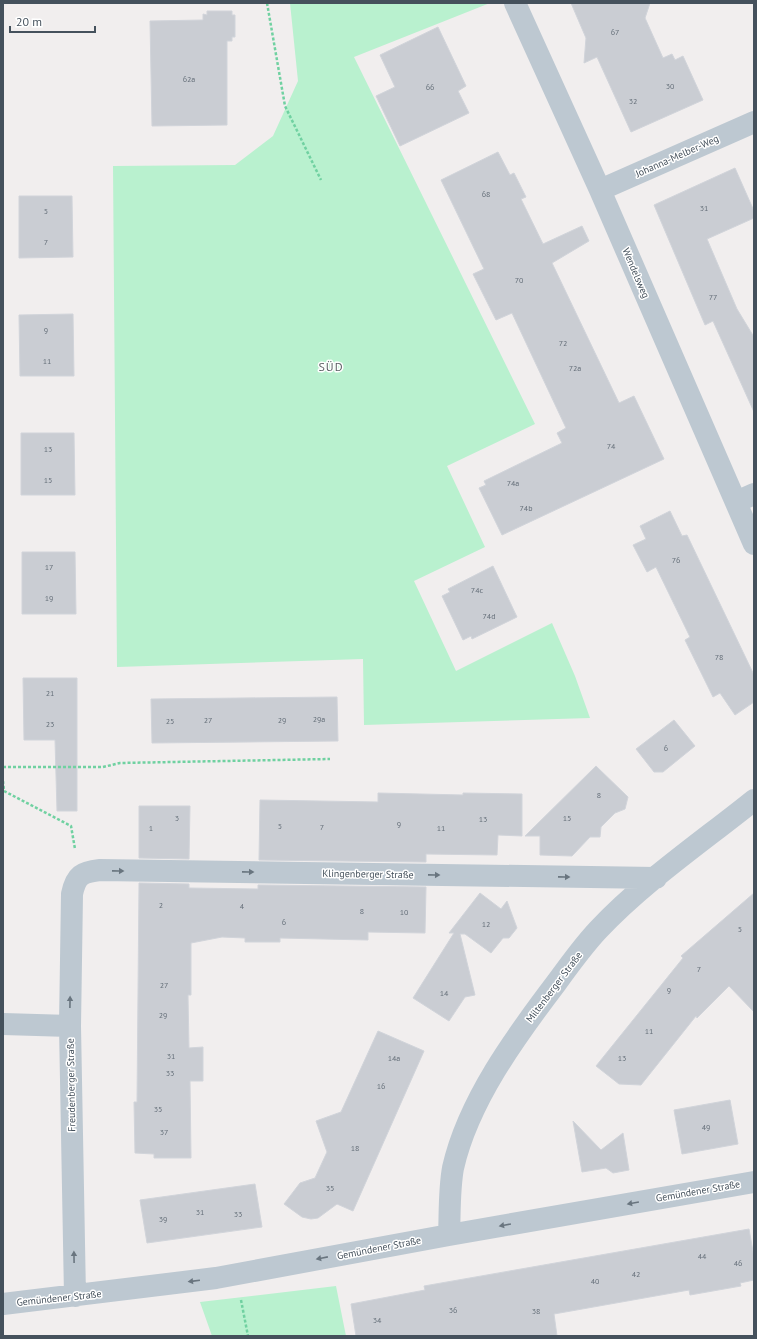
<svg xmlns="http://www.w3.org/2000/svg" width="757" height="1339" font-family="'PT Sans',sans-serif">
<style>
.green{fill:#b9f1cf}
.building{fill:#cacdd3;stroke:#d1d4da}
.lines{fill:none;stroke-linecap:round;stroke-linejoin:round}
.path{stroke:#70d1a1;stroke-width:2.5;stroke-dasharray:3 2;stroke-linecap:butt}
.minor{stroke:#bdc8d1;stroke-width:22}
.oneway{fill:#69757f}
.labels{text-anchor:middle;dominant-baseline:central;stroke-width:3;stroke-linejoin:round;paint-order:stroke}
.number-label{font-size:8px;fill:#66707a}
.street-label{font-size:10px;fill:#45515c;stroke:#fff}
.quarter-label{font-size:12px;letter-spacing:1px;fill:#5a5e63;stroke:#fff}
</style>
<rect width="100%" height="100%" fill="#f1eeee"/>
<path class="green" d="M 290,3 L 490,3 L 354,57 L 535,424 L 447,466 L 485,547 L 414,581 L 456,671 L 552,623 L 575,676 L 590,718 L 364,725 L 363,659 L 117,667 L 113,166 L 235,165 L 273,136 L 298,81 Z
M 336,1286 L 346,1336 L 212,1336 L 200,1302 Z"/>
<path class="building" d="M 571,3 L 650,3 L 645,18 L 663,58 L 672,54 L 675,60 L 683,56 L 703,100 L 631,132 L 597,57 L 584,63 L 586,38 Z
M 207,11 L 232,11 L 232,15 L 235,15 L 235,37 L 232,37 L 232,41 L 227,41 L 227,125 L 152,126 L 150,21 L 203,20 L 203,14 L 207,15 Z
M 438,27 L 466,86 L 458,91 L 469,113 L 400,146 L 376,96 L 395,87 L 380,55 Z
M 498,152 L 510,175 L 514,173 L 526,197 L 521,199 L 543,244 L 582,226 L 589,241 L 552,263 L 619,403 L 634,396 L 664,459 L 502,535 L 479,488 L 486,485 L 484,481 L 562,443 L 557,433 L 566,428 L 512,313 L 496,320 L 473,274 L 484,269 L 441,180 Z
M 735,168 L 754,211 L 754,218 L 707,239 L 737,309 L 754,337 L 754,412 L 713,321 L 705,325 L 654,205 Z
M 19,196 L 72,196 L 73,257 L 19,258 Z
M 73,314 L 74,376 L 20,376 L 19,315 Z
M 21,433 L 74,433 L 75,495 L 21,495 Z
M 670,511 L 682,536 L 687,535 L 754,675 L 754,702 L 735,715 L 720,693 L 713,697 L 685,640 L 690,637 L 656,567 L 647,572 L 633,545 L 646,539 L 640,526 Z
M 22,552 L 75,552 L 76,614 L 22,614 Z
M 493,566 L 517,617 L 472,639 L 471,636 L 463,640 L 442,596 L 450,592 L 448,589 Z
M 23,678 L 77,678 L 77,811 L 57,811 L 55,740 L 24,740 Z
M 337,697 L 338,741 L 152,743 L 151,699 Z
M 674,720 L 695,746 L 663,772 L 654,772 L 636,749 Z
M 596,766 L 628,797 L 625,809 L 615,813 L 601,827 L 600,837 L 590,837 L 572,856 L 540,855 L 540,836 L 525,836 Z
M 378,793 L 463,795 L 463,793 L 522,794 L 522,836 L 498,835 L 497,855 L 426,854 L 426,862 L 259,860 L 260,800 L 378,802 Z
M 139,806 L 190,806 L 189,859 L 139,858 Z
M 139,883 L 189,884 L 189,888 L 258,889 L 258,885 L 426,887 L 425,933 L 368,932 L 368,940 L 280,938 L 280,942 L 245,942 L 245,938 L 222,937 L 191,943 L 191,995 L 188,995 L 189,1048 L 203,1047 L 203,1081 L 190,1081 L 191,1158 L 154,1158 L 154,1154 L 135,1153 L 134,1102 L 137,1102 Z
M 480,893 L 501,909 L 507,901 L 517,928 L 509,938 L 503,938 L 491,953 L 465,934 L 460,934 L 475,995 L 465,997 L 449,1021 L 413,998 L 454,933 L 449,933 Z
M 754,893 L 754,1012 L 729,986 L 697,1018 L 696,1016 L 641,1085 L 619,1084 L 596,1066 L 683,958 L 681,956 Z
M 378,1031 L 424,1051 L 353,1211 L 337,1204 L 318,1218 L 311,1219 L 302,1217 L 284,1204 L 300,1183 L 315,1178 L 327,1152 L 316,1121 L 341,1112 Z
M 730,1100 L 738,1144 L 682,1154 L 674,1110 Z
M 573,1121 L 601,1150 L 623,1133 L 629,1170 L 613,1173 L 606,1168 L 582,1172 Z
M 255,1184 L 262,1227 L 147,1243 L 140,1200 Z
M 749,1229 L 754,1257 L 754,1280 L 740,1283 L 741,1286 L 690,1295 L 689,1290 L 554,1314 L 557,1336 L 356,1336 L 351,1304 L 425,1290 L 424,1286 Z"/>
<g class="lines">
<path class="path" d="M 267,3 L 285,106 L 321,180
M 3,767 L 103,767 L 120,763 L 330,759
M 3,781 L 4,791 L 71,826 L 75,849
M 241,1300 L 248,1336"/>
<path class="minor" d="M 515,3 L 600,190 L 754,544
M 600,190 L 754,122
M 736,502 L 754,494
M 3,1024 L 70,1026
M 449,1235 C 450,1213 449,1190 453,1168 C 468,1101 516,1036 557,982 C 570,964 583,946 598,930 C 643,882 703,841 754,800
M 75,1296 L 70,1026 L 72,894 C 76,875 82,872 100,870 L 656,878
M 3,1304 L 216,1278 L 449,1235 L 754,1182"/>
</g>
<defs><path id="oneway-solid" d="M-6-.8H1V-3.2L6.5 0L1 3.2V.8H-6Z"/></defs>
<g class="oneway">
<use href="#oneway-solid" transform="translate(118 871) rotate(1)"/>
<use href="#oneway-solid" transform="translate(248 872) rotate(1)"/>
<use href="#oneway-solid" transform="translate(434 875) rotate(1)"/>
<use href="#oneway-solid" transform="translate(564 877) rotate(1)"/>
<use href="#oneway-solid" transform="translate(70 1002) rotate(-89)"/>
<use href="#oneway-solid" transform="translate(633 1203) rotate(170)"/>
<use href="#oneway-solid" transform="translate(505 1225) rotate(170)"/>
<use href="#oneway-solid" transform="translate(74 1257) rotate(-91)"/>
<use href="#oneway-solid" transform="translate(322 1258) rotate(169)"/>
<use href="#oneway-solid" transform="translate(194 1281) rotate(173)"/>
</g>
<g class="labels">
<g class="number-label">
<text x="615" y="32">67</text>
<text x="189" y="79">62a</text>
<text x="670" y="86">30</text>
<text x="430" y="87">66</text>
<text x="633" y="101">32</text>
<text x="486" y="194">68</text>
<text x="704" y="208">31</text>
<text x="46" y="211">5</text>
<text x="46" y="242">7</text>
<text x="519" y="280">70</text>
<text x="713" y="297">77</text>
<text x="46" y="330">9</text>
<text x="563" y="343">72</text>
<text x="47" y="361">11</text>
<text x="575" y="368">72a</text>
<text x="611" y="446">74</text>
<text x="48" y="449">13</text>
<text x="48" y="480">15</text>
<text x="513" y="483">74a</text>
<text x="526" y="508">74b</text>
<text x="676" y="560">76</text>
<text x="49" y="567">17</text>
<text x="477" y="590">74c</text>
<text x="49" y="598">19</text>
<text x="489" y="616">74d</text>
<text x="719" y="657">78</text>
<text x="50" y="693">21</text>
<text x="319" y="719">29a</text>
<text x="208" y="720">27</text>
<text x="282" y="720">29</text>
<text x="170" y="721">25</text>
<text x="50" y="724">23</text>
<text x="666" y="748">6</text>
<text x="599" y="795">8</text>
<text x="177" y="818">3</text>
<text x="567" y="818">15</text>
<text x="483" y="819">13</text>
<text x="399" y="824">9</text>
<text x="280" y="826">5</text>
<text x="322" y="827">7</text>
<text x="151" y="828">1</text>
<text x="441" y="828">11</text>
<text x="161" y="905">2</text>
<text x="242" y="906">4</text>
<text x="362" y="911">8</text>
<text x="404" y="912">10</text>
<text x="284" y="922">6</text>
<text x="486" y="924">12</text>
<text x="740" y="929">5</text>
<text x="699" y="969">7</text>
<text x="164" y="985">27</text>
<text x="669" y="990">9</text>
<text x="444" y="993">14</text>
<text x="163" y="1015">29</text>
<text x="649" y="1031">11</text>
<text x="171" y="1056">31</text>
<text x="394" y="1058">14a</text>
<text x="622" y="1058">13</text>
<text x="170" y="1073">33</text>
<text x="381" y="1086">16</text>
<text x="158" y="1109">35</text>
<text x="706" y="1127">49</text>
<text x="164" y="1132">37</text>
<text x="355" y="1148">18</text>
<text x="330" y="1188">35</text>
<text x="200" y="1212">31</text>
<text x="238" y="1214">33</text>
<text x="163" y="1219">39</text>
<text x="702" y="1256">44</text>
<text x="738" y="1263">46</text>
<text x="636" y="1274">42</text>
<text x="595" y="1281">40</text>
<text x="453" y="1310">36</text>
<text x="536" y="1311">38</text>
<text x="377" y="1320">34</text>
</g>
<g class="street-label">
<text transform="translate(677 156) rotate(-24)">Johanna-Melber-Weg</text>
<text transform="translate(636 273) rotate(67)">Wendelsweg</text>
<text transform="translate(368 874) rotate(1)">Klingenberger Straße</text>
<text transform="translate(554 987) rotate(-53)">Miltenberger Straße</text>
<text transform="translate(71 1085) rotate(-91)">Freudenberger Straße</text>
<text transform="translate(698 1191) rotate(-10)">Gemündener Straße</text>
<text transform="translate(379 1248) rotate(-11)">Gemündener Straße</text>
<text transform="translate(59 1298) rotate(-6)">Gemündener Straße</text>
</g>
<g class="quarter-label">
<text x="331" y="366">SÜD</text>
</g>
</g>
<rect width="757" height="1339" fill="none" stroke="#45515c" stroke-width="8"/>
<path d="M10 26v6h85v-6" fill="none" stroke="#45515c" stroke-width="2"/>
<text x="16" y="26" font-size="12" fill="#45515c" stroke="#ffffff" stroke-width="3" paint-order="stroke">20 m</text>
</svg>
